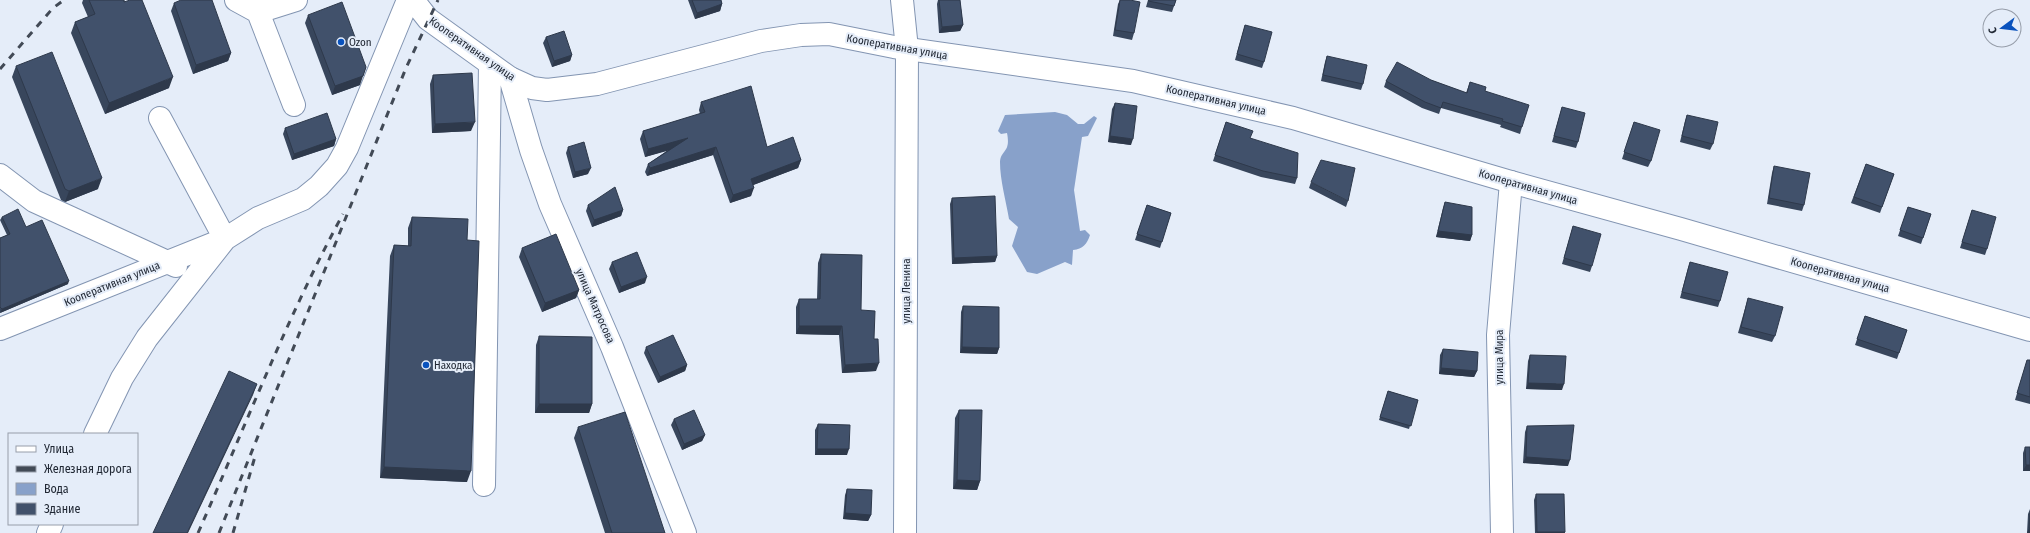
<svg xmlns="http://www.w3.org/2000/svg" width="2030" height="533" font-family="'Fira Sans Condensed',sans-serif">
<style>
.water{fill:#88a1ca}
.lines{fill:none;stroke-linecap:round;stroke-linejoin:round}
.minor-casing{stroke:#8395b2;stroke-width:24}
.major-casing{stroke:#8395b2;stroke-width:24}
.minor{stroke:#fff;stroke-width:22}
.major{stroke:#fff;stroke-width:22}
.rail{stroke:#424a56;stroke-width:3;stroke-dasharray:7 7;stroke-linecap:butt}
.wall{fill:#38465c}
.shaded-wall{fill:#2e394b}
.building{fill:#41516b;stroke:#2e394b}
.poi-dot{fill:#0952bd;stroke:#e5edf9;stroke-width:1.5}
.labels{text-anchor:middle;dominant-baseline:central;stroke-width:4;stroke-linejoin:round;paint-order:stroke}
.poi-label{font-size:11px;fill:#212834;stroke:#e5edf9;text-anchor:start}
.street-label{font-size:11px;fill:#212834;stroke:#e5edf9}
</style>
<rect width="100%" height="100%" fill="#e5edf9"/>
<path class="water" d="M 1055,112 L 1067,115 L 1078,124 L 1084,124 L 1094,116 L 1097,118 L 1088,136 L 1082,137 L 1074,190 L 1080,231 L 1085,230 L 1090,235 C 1087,244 1083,249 1073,250 L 1072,265 L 1065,262 L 1037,274 L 1027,272 L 1012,246 L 1018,227 L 1009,219 C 1006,201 1000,180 1000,162 C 1001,149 1011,153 1007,133 L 1001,134 L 998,131 L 1005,115 Z"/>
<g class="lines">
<g class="minor-casing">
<path id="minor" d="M 236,0 L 258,12 L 294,105
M 902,0 L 907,49 L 905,533
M 258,12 L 296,0
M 510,78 L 531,150 L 550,204 L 612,347 L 685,533
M 0,175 L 34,201 L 176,266
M 0,329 L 225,239 L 160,118
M 95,434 L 122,378 L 147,338 L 225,239 L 258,218 L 303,199 L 319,186 L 337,166 L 347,148 L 408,0
M 484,485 L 490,64
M 48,533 L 52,524
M 1502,533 L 1498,335 L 1511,182"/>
</g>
<g class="major-casing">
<path id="major" d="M 413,0 L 428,19 L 510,78 L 532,88 L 547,90 L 597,84 L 761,41 L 801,35 L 829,34 L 894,47 L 1133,81 L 1293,118 L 1511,182 L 1681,229 L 2030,330"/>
</g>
<use href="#minor" class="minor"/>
<use href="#major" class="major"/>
<path class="rail" d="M 0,69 L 53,8 L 64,0
M 198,533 C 245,427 287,317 343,214
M 219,533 L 406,68 L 438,0
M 233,533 L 256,453"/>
</g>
<path class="wall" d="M 83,0 L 124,0 L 169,88 L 105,114 L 71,33 L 75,22 L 88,17 L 82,3 Z
M 688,0 L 721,0 L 722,4 L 720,11 L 695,19 Z
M 938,0 L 960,0 L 963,25 L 960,31 L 939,33 L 937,4 Z
M 1120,0 L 1130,0 L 1134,33 L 1132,40 L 1113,36 L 1118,4 Z
M 1148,0 L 1176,0 L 1172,12 L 1146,7 Z
M 174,3 L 231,53 L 228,61 L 193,74 L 171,11 Z
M 308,15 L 360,85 L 332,95 L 305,23 Z
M 1245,25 L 1264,62 L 1262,68 L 1235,60 Z
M 546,37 L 572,55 L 570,61 L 552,67 L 543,43 Z
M 1327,56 L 1363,84 L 1361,90 L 1321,81 L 1325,62 Z
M 16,66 L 98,189 L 65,202 L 61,200 L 12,77 Z
M 433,75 L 471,131 L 432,133 L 430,84 Z
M 1431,80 L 1466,93 L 1470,82 L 1485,91 L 1522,127 L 1520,134 L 1500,127 L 1501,125 L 1441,108 L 1439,114 L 1422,108 L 1384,87 L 1386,81 Z
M 701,102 L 767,147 L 801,160 L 798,168 L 753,185 L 751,196 L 730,203 L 713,155 L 647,176 L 645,172 L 648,164 L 668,150 L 645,157 L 640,139 L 643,131 L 700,114 L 699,110 Z
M 1115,103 L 1131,145 L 1108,142 L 1112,109 Z
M 1562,107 L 1578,142 L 1576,148 L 1552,142 Z
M 1687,115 L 1713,144 L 1710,150 L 1680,142 L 1685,121 Z
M 1226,122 L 1250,138 L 1297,178 L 1295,184 L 1261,177 L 1213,161 Z
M 1634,122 L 1651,161 L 1648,167 L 1622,159 Z
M 285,128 L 336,139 L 334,146 L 292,160 L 283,134 Z
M 568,147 L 588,174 L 573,178 L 566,153 Z
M 1866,164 L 1894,174 L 1880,213 L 1851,203 Z
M 1774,166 L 1804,205 L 1802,211 L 1767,204 L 1772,173 Z
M 1311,182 L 1348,201 L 1346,207 L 1309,188 Z
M 952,198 L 997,256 L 995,262 L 952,264 L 950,204 Z
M 1445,202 L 1472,235 L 1470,241 L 1436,237 L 1443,208 Z
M 588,205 L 623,210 L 621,216 L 592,227 L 586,211 Z
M 1147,205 L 1171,213 L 1160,248 L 1135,240 Z
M 1908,207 L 1931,214 L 1921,244 L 1898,236 Z
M 1972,210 L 1987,249 L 1985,255 L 1960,248 Z
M 2,217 L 26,227 L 68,284 L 0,313 L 0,238 L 7,235 L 0,220 Z
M 412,217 L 467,240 L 467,482 L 380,478 L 390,256 L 394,245 L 408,246 L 408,228 Z
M 1573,226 L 1592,266 L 1590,272 L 1562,264 Z
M 522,248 L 579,290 L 576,298 L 542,312 L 519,257 Z
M 821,254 L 861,310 L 874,339 L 876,371 L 842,373 L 839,335 L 796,334 L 796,307 L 799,299 L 817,299 L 818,263 Z
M 612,262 L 645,283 L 619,293 L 609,269 Z
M 1690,262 L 1720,301 L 1718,307 L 1680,298 L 1688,268 Z
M 1748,298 L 1775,336 L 1772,342 L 1738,333 Z
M 963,306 L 999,348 L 997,354 L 960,353 L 961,312 Z
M 1865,316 L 1907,330 L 1897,359 L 1855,345 Z
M 539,336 L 592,404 L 589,413 L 535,413 L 536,345 Z
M 646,347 L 687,365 L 685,371 L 658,383 L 644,353 Z
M 1443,349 L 1477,371 L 1474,377 L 1439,374 L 1440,355 Z
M 1530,355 L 1562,390 L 1526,389 L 1528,361 Z
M 2027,360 L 2030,360 L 2030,404 L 2015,400 Z
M 1388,391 L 1418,400 L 1409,429 L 1379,420 Z
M 959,410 L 980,481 L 977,490 L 953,489 L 955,418 Z
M 674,419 L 705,435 L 702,441 L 682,450 L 671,425 Z
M 818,424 L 847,455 L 815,455 L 815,430 Z
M 1527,426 L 1568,466 L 1523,463 L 1525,432 Z
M 578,427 L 665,533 L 605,533 L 574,438 Z
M 2025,447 L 2030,471 L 2023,471 L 2023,453 Z
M 847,489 L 871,515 L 868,521 L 843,519 L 845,495 Z
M 1536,494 L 1565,533 L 1535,533 L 1534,500 Z
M 2030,509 L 2030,533 L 2027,533 L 2028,514 Z"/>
<path class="shaded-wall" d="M 722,4 L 720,11 L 695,19 L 697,13 Z
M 963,25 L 960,31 L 939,33 L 942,27 Z
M 231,53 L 228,61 L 193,74 L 196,65 Z
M 572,55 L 570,61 L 552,67 L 554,61 Z
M 366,67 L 360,85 L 332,95 L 335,86 Z
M 173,77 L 169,88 L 105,114 L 109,103 Z
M 475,122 L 471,131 L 432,133 L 435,124 Z
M 1110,136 L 1133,139 L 1131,145 L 1108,142 Z
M 688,138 L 685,146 L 645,157 L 648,149 Z
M 336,139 L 334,146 L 292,160 L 294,154 Z
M 716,147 L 713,155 L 647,176 L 650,168 Z
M 801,160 L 798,168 L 748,187 L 751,179 Z
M 591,168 L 588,174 L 573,178 L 575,172 Z
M 102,178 L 98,189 L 65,202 L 69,191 Z
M 754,188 L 751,196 L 730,203 L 733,195 Z
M 623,210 L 621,216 L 592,227 L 594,220 Z
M 1438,231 L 1472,235 L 1470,241 L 1436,237 Z
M 997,256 L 995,262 L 952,264 L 954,258 Z
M 647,277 L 645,283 L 619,293 L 621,287 Z
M 69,281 L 68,284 L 0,313 L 2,309 Z
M 579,290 L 576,298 L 542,312 L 545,303 Z
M 799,326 L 842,326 L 839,335 L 796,334 Z
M 962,347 L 999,348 L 997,354 L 960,353 Z
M 879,363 L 876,371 L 842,373 L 845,365 Z
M 687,365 L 685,371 L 658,383 L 660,377 Z
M 1441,368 L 1477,371 L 1474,377 L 1439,374 Z
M 1528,383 L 1564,384 L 1562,390 L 1526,389 Z
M 257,384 L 253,395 L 188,533 L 187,533 Z
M 539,404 L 592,404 L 589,413 L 535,413 Z
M 705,435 L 702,441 L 682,450 L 684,444 Z
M 817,449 L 849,449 L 847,455 L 815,455 Z
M 1526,457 L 1570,460 L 1568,466 L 1523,463 Z
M 2026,465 L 2030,465 L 2030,471 L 2023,471 Z
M 384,467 L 471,471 L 467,482 L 380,478 Z
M 957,480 L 980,481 L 977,490 L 953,489 Z
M 845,513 L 871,515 L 868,521 L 843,519 Z
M 2029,528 L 2030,528 L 2030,533 L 2027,533 Z
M 1537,532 L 1565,532 L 1565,533 L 1537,533 Z"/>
<path class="building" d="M 89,0 L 124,0 L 124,2 L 130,0 L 142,0 L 173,77 L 109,103 L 75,22 L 95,14 Z
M 181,0 L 212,0 L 231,53 L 196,65 L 174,3 Z
M 692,0 L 721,0 L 722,4 L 697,13 Z
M 939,0 L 960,0 L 963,25 L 942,27 Z
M 1120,0 L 1130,0 L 1140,2 L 1134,33 L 1115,30 Z
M 1149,0 L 1176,0 L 1174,6 L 1148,1 Z
M 342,2 L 366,67 L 363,76 L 335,86 L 308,15 Z
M 1245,25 L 1272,32 L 1264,62 L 1237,54 Z
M 564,31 L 572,55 L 554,61 L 546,37 Z
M 52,52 L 102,178 L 69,191 L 65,189 L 16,66 Z
M 1327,56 L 1367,65 L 1363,84 L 1323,75 Z
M 1397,62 L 1431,80 L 1467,93 L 1470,82 L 1486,87 L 1485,91 L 1529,105 L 1522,127 L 1502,121 L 1503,119 L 1443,102 L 1441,108 L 1425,102 L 1386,81 Z
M 472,73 L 475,122 L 435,124 L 433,75 Z
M 751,86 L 767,147 L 793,137 L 801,160 L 751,179 L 754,188 L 733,195 L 716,147 L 650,168 L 648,164 L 688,138 L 648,149 L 643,131 L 705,112 L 701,102 Z
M 1115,103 L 1137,106 L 1133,139 L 1110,136 Z
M 1562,107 L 1585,113 L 1578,142 L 1554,136 Z
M 327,113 L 336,139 L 294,154 L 285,128 Z
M 1687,115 L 1718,122 L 1713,144 L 1682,136 Z
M 1226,122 L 1253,131 L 1250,138 L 1298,153 L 1297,178 L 1263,171 L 1215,155 Z
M 1634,122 L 1660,130 L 1651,161 L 1624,152 Z
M 584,142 L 591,168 L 575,172 L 568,147 Z
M 1321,160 L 1355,168 L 1348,201 L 1311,182 Z
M 1866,164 L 1894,174 L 1882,207 L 1854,197 Z
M 1774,166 L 1810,173 L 1804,205 L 1769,198 Z
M 615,187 L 623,210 L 594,220 L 588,205 Z
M 995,196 L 997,256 L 954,258 L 952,198 Z
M 1445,202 L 1472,207 L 1472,235 L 1438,231 Z
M 1147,205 L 1171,213 L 1162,242 L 1137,234 Z
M 1908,207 L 1931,214 L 1923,238 L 1900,230 Z
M 18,209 L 26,227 L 42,220 L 69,281 L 2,309 L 0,307 L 0,238 L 10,234 L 2,217 Z
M 1972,210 L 1996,217 L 1987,249 L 1962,242 Z
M 412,217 L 468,219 L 467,240 L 479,241 L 471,471 L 384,467 L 394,245 L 411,246 Z
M 1573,226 L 1601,234 L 1592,266 L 1564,258 Z
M 556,234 L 579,290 L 545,303 L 522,248 Z
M 637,252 L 647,277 L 621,287 L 612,262 Z
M 821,254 L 862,255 L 861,310 L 875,311 L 874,339 L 878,339 L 879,363 L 845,365 L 842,326 L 799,326 L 799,299 L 820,299 Z
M 1690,262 L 1728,272 L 1720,301 L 1682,292 Z
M 1748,298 L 1783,307 L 1775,336 L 1741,327 Z
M 963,306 L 999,307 L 999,348 L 962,347 Z
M 1865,316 L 1907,330 L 1899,353 L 1857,339 Z
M 673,335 L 687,365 L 660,377 L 646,347 Z
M 539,336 L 592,337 L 592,404 L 539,404 Z
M 1443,349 L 1478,352 L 1477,371 L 1441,368 Z
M 1530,355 L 1566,356 L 1564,384 L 1528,383 Z
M 2027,360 L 2030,360 L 2030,397 L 2017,393 Z
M 229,371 L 257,384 L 187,533 L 153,533 Z
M 1388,391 L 1418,400 L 1411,426 L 1380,417 Z
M 694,410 L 705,435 L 684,444 L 674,419 Z
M 959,410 L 982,410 L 980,481 L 957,480 Z
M 625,412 L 665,533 L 612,533 L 578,427 Z
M 818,424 L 850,425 L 849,449 L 817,449 Z
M 1574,425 L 1570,460 L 1526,457 L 1527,426 Z
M 2025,447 L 2030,447 L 2030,465 L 2026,465 Z
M 847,489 L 872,490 L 871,515 L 845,513 Z
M 1536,494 L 1564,494 L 1565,532 L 1537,532 Z
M 2030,513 L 2030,528 L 2029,528 Z"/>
<g class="poi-dot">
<circle cx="341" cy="42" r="4"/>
<circle cx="426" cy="365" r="4"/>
</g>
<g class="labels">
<g class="poi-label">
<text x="349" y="42">Ozon</text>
<text x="434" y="365">Находка</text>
</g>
<g class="street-label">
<text transform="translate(897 47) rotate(10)">Кооперативная улица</text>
<text transform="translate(472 49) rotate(35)">Кооперативная улица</text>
<text transform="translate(1216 100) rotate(13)">Кооперативная улица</text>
<text transform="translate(1528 187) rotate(16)">Кооперативная улица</text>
<text transform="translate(1840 275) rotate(16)">Кооперативная улица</text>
<text transform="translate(112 284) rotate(-22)">Кооперативная улица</text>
<text transform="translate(906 291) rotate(-90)">улица Ленина</text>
<text transform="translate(595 306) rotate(66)">улица Матросова</text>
<text transform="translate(1499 357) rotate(-90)">улица Мира</text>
</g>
</g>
<rect x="8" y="433" width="130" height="92" fill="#e5edf9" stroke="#979eaa"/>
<rect x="16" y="446" width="20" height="6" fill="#ffffff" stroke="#979eaa"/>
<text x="44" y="453" font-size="12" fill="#212834">Улица</text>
<rect x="16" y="466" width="20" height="6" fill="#424a56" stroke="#979eaa"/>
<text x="44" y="473" font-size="12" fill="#212834">Железная дорога</text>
<rect x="16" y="483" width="20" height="12" fill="#88a1ca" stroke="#979eaa"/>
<text x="44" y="493" font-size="12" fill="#212834">Вода</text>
<rect x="16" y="503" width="20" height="12" fill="#41516b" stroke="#979eaa"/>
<text x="44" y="513" font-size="12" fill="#212834">Здание</text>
<g transform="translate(2002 28) rotate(255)"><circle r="19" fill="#e5edf9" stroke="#979eaa"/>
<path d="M0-3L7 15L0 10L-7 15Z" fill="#0952bd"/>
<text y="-6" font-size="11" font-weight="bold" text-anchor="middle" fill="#212834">С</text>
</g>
</svg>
